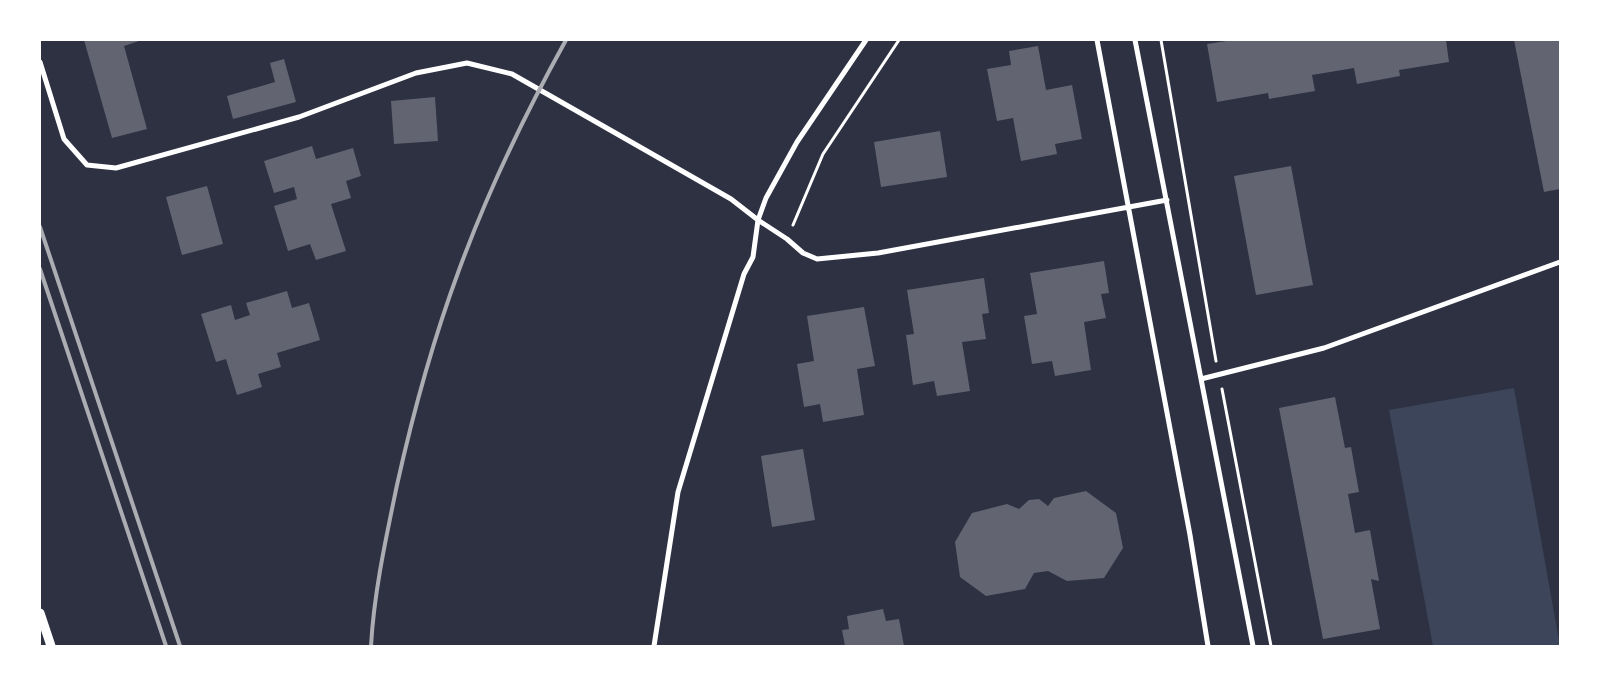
<svg xmlns="http://www.w3.org/2000/svg" width="1600" height="686" font-family="Figtree,sans-serif">
<style>
.green{fill:#3c4559}
.building{fill:#626471}
.lines{fill:none;stroke-linecap:round;stroke-linejoin:round}
.path{stroke:#fff;stroke-width:3}
.minor{stroke:#fff;stroke-width:5}
.tertiary{stroke:#fff;stroke-width:9}
.rail{stroke:#abadb3;stroke-width:4}
</style>
<rect width="100%" height="100%" fill="#2d3142"/>
<path class="green" d="M 1514,388 L 1560,646 L 1433,646 L 1389,410 Z"/>
<path class="building" d="M 84,40 L 142,40 L 124,46 L 147,129 L 112,138 Z
M 1233,40 L 1446,40 L 1449,62 L 1399,70 L 1400,76 L 1357,84 L 1354,68 L 1312,75 L 1315,91 L 1269,99 L 1268,93 L 1217,102 L 1207,44 Z
M 1514,40 L 1560,40 L 1560,189 L 1544,192 Z
M 1038,46 L 1046,90 L 1072,85 L 1082,139 L 1055,144 L 1057,154 L 1021,161 L 1013,118 L 997,121 L 987,69 L 1011,65 L 1009,51 Z
M 284,59 L 296,102 L 233,119 L 227,96 L 275,82 L 270,63 Z
M 435,97 L 438,141 L 394,144 L 391,101 Z
M 940,131 L 947,177 L 881,187 L 874,142 Z
M 312,146 L 316,159 L 353,148 L 361,176 L 346,181 L 351,198 L 331,204 L 346,251 L 316,260 L 310,244 L 288,251 L 274,206 L 297,199 L 294,187 L 274,193 L 264,161 Z
M 1291,166 L 1313,285 L 1256,295 L 1234,176 Z
M 207,186 L 223,244 L 182,255 L 166,197 Z
M 1104,261 L 1109,293 L 1101,294 L 1106,318 L 1084,322 L 1091,370 L 1055,376 L 1052,361 L 1032,364 L 1024,316 L 1037,314 L 1030,273 Z
M 984,278 L 989,313 L 982,314 L 986,339 L 962,342 L 970,391 L 937,396 L 934,381 L 913,385 L 906,335 L 914,334 L 907,290 Z
M 287,291 L 292,308 L 309,303 L 320,340 L 277,353 L 281,367 L 258,374 L 262,387 L 237,395 L 226,359 L 216,362 L 201,314 L 231,305 L 235,320 L 250,315 L 246,303 Z
M 864,307 L 875,366 L 857,369 L 864,415 L 823,422 L 820,404 L 804,407 L 797,364 L 814,361 L 807,316 Z
M 1335,397 L 1345,448 L 1351,447 L 1359,492 L 1348,494 L 1355,533 L 1370,530 L 1379,581 L 1371,579 L 1380,629 L 1323,639 L 1279,408 Z
M 803,449 L 815,520 L 772,527 L 761,456 Z
M 1086,491 L 1116,513 L 1123,548 L 1104,578 L 1067,581 L 1048,571 L 1034,573 L 1025,589 L 986,596 L 960,577 L 955,542 L 972,513 L 1007,504 L 1019,509 L 1029,500 L 1039,499 L 1048,506 L 1054,498 Z
M 883,609 L 886,621 L 899,619 L 904,646 L 845,646 L 842,630 L 849,629 L 847,616 Z"/>
<g class="lines">
<path class="path" d="M 1161,40 L 1216,361
M 793,225 L 823,154 L 899,40
M 1222,389 L 1271,646"/>
<path class="minor" d="M 1097,40 L 1190,535 L 1208,646
M 1135,40 L 1253,646
M 40,62 L 64,139 L 87,165 L 116,168 L 299,117 L 416,73 L 467,63 L 512,74 L 731,199 L 758,220 L 787,239 L 803,253 L 817,259 L 878,253 L 1167,200
M 1201,379 L 1324,348 L 1560,262
M 654,646 L 678,492 L 744,274 L 753,257 L 758,220 L 766,198 L 797,142 L 866,40"/>
<path class="tertiary" d="M 40,613 L 51,646"/>
<path class="rail" d="M 40,227 L 180,646
M 40,269 L 166,646
M 371,646 C 374,592 386,538 397,485 C 413,413 433,340 459,270 C 488,191 525,114 566,40"/>
</g>
<rect width="1600" height="686" fill="none" stroke="#ffffff" stroke-width="82"/>
</svg>
